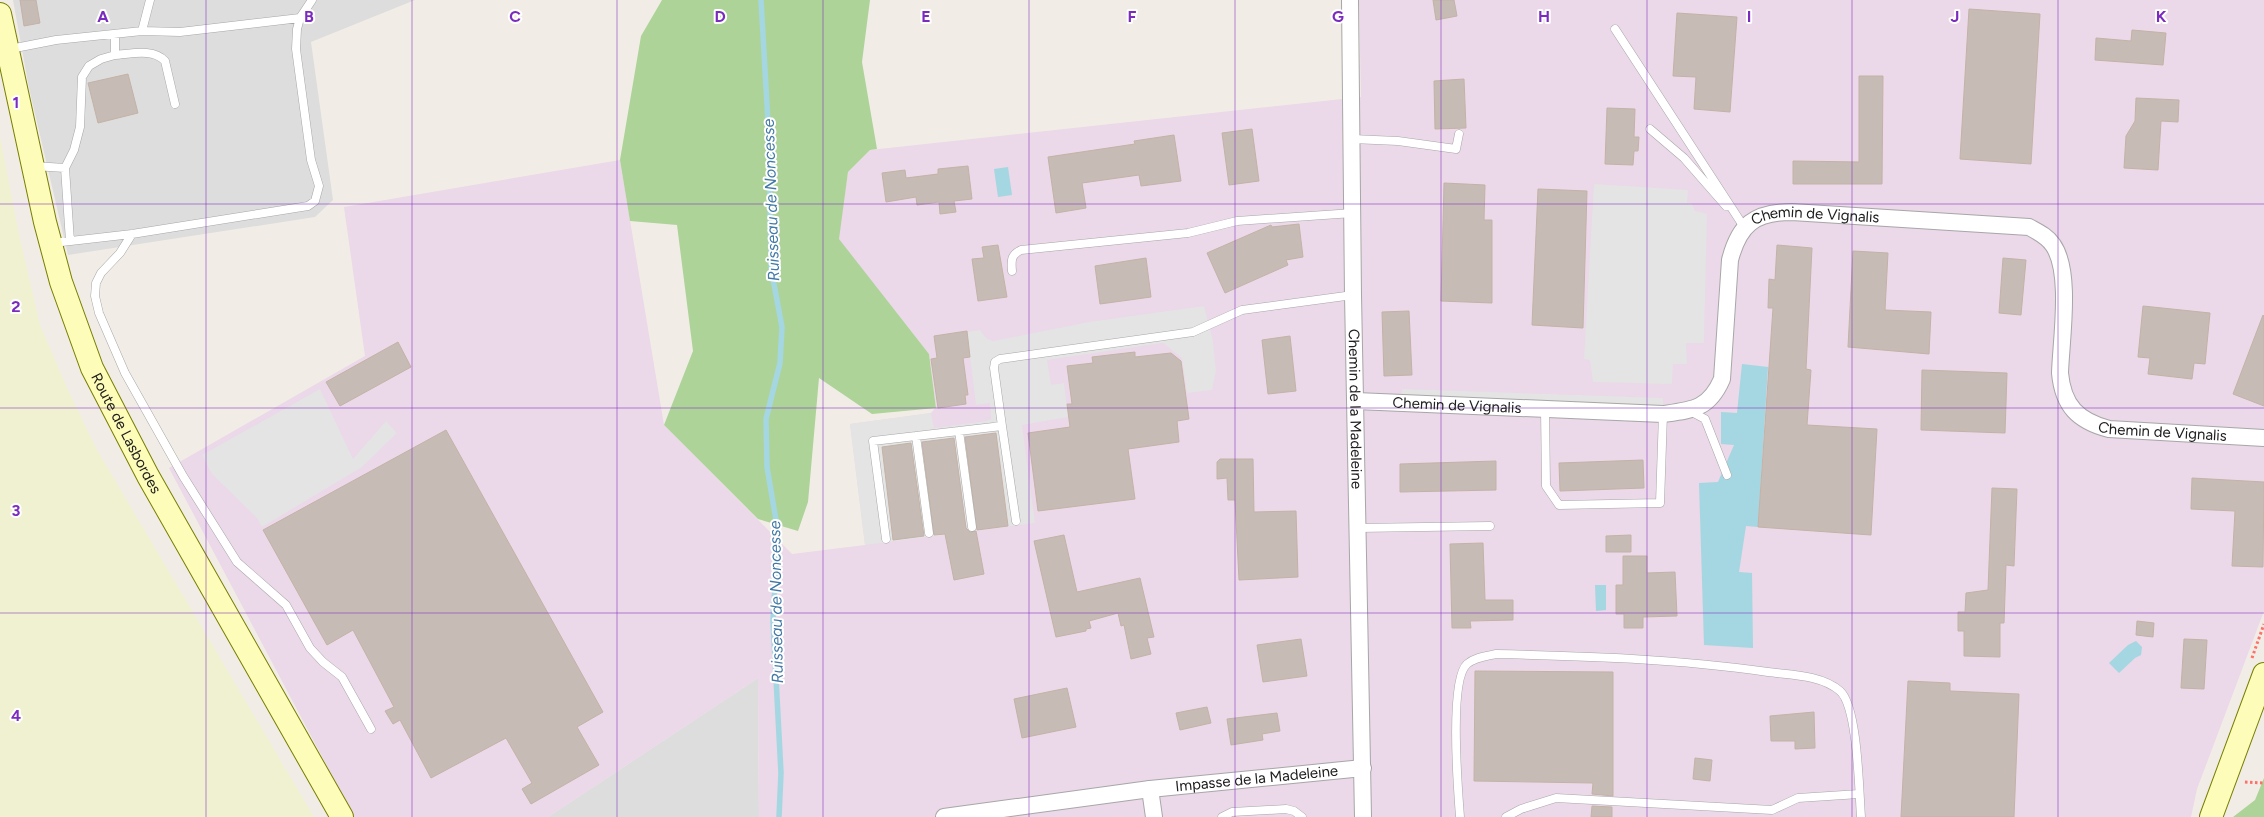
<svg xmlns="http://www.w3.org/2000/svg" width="2264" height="817" font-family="Figtree,sans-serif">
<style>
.residential{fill:#dedddd}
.industrial{fill:#ebd8e8}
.farmland{fill:#f0f1d1}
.forest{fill:#add399}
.parking{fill:#e4e4e4}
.water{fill:#a4d7e1}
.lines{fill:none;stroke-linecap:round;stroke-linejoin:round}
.stream{stroke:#a4d7e1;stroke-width:5.5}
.building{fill:#c6bcb5;stroke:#c4b2a7}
.lane-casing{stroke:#a7a7a7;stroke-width:9}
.street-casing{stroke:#a7a7a7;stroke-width:18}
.secondary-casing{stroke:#787e00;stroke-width:24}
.path{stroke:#ff7069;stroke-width:3;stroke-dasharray:2.5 2.5;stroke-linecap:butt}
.lane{stroke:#fff;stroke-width:8}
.street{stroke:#fff;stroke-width:16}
.secondary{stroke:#fdfcb8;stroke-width:22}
.grid{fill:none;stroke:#7b2cbf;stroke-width:1;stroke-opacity:0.55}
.labels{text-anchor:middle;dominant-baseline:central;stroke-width:4;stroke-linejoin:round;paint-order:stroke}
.street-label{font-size:15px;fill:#202020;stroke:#fff}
.water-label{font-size:16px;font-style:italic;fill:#4179a6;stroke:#fff}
.grid-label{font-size:16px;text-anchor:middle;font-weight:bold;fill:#7b2cbf;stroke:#fff;stroke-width:4;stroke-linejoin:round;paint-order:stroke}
</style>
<rect width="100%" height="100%" fill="#f1ede6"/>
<path class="residential" d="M 13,0 L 415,0 L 311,42 L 333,200 L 315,217 L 68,255 L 29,88 Z
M 758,678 L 759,817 L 548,817 Z"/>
<path class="industrial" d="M 1359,0 L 2264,0 L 2264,611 L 2197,789 L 2191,817 L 759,817 L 758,678 L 548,817 L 354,817 L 169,468 L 365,356 L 344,207 L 620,160 L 664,425 L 792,554 L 865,545 L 850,424 L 931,413 L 936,407 L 929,354 L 838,239 L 848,172 L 870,150 L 1361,97 Z"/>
<path class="farmland" d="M 0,137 L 18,230 L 40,325 L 67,388 L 97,450 L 314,817 L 0,817 Z"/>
<path class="forest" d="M 662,0 L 870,0 L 862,62 L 877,149 L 870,150 L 848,172 L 839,239 L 929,354 L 936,408 L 872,414 L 819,378 L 808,502 L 798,531 L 758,519 L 664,425 L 693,351 L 677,225 L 630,221 L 620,160 L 641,36 Z
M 2264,778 L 2264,817 L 2233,817 L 2255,800 Z"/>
<path class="parking" d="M 1594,184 L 1688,190 L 1687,202 L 1692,204 L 1695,211 L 1707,214 L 1704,343 L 1686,343 L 1687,364 L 1673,364 L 1672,384 L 1593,382 L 1590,360 L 1584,359 Z
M 1204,306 L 1213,341 L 1216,371 L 1212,390 L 1187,393 L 1182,358 L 1163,343 L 1047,360 L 1051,385 L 1064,383 L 1068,417 L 1022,425 L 1035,523 L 865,545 L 850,424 L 931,413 L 934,428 L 986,421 L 991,419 L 990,403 L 976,405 L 967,332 L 980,330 L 986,338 L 993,341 L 1089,322 Z
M 320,389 L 353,459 L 386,421 L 397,433 L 362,467 L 262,527 L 257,518 L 212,474 L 202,455 Z
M 1402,389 L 1663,398 L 1663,414 L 1401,403 Z"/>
<path class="water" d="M 1008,167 L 1012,195 L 998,197 L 994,169 Z
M 1742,364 L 1768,367 L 1758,527 L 1746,526 L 1739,572 L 1752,573 L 1753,648 L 1704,645 L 1699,483 L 1718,482 L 1734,445 L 1721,444 L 1721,412 L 1737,413 Z
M 1595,585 L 1606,585 L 1606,610 L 1596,611 Z
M 2136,641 L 2142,647 L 2141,655 L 2135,658 L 2119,673 L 2109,663 L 2128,645 Z"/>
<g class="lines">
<path class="stream" d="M 761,0 L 769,140 L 771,268 L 782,327 L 780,363 L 766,419 L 767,467 L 778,532 L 773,621 L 781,773 L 779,817"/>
</g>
<path class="building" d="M 20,0 L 36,0 L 40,23 L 24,26 Z
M 1433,0 L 1454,0 L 1457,16 L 1436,20 Z
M 1969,9 L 2040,14 L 2031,164 L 1960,159 Z
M 1677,13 L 1737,17 L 1730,112 L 1694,109 L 1696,77 L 1673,76 Z
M 2132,30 L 2166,33 L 2163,65 L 2095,60 L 2096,38 L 2131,41 Z
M 128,74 L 138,113 L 98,123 L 88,83 Z
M 1859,76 L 1883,76 L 1882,184 L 1793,184 L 1793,161 L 1859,162 Z
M 1464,79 L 1466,128 L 1435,129 L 1434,81 Z
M 2136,98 L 2179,100 L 2178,122 L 2161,121 L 2158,170 L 2124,168 L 2126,136 L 2135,121 Z
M 1607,108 L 1635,109 L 1634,137 L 1639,137 L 1638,151 L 1634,151 L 1633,165 L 1605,164 Z
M 1252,129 L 1259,181 L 1229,185 L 1222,133 Z
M 1174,135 L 1181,181 L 1141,186 L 1139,175 L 1082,183 L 1086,208 L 1056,213 L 1048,157 L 1135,144 L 1134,141 Z
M 968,166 L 972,199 L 954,201 L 956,212 L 940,214 L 939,202 L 917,205 L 916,197 L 886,202 L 882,173 L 905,170 L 906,178 L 938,174 L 938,169 Z
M 1444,183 L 1485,185 L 1484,220 L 1492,220 L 1492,303 L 1441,301 Z
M 1538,189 L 1587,191 L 1583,328 L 1532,325 Z
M 1299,224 L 1303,257 L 1286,260 L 1288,265 L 1225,293 L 1207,253 L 1271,225 L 1272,227 Z
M 998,245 L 1007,297 L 978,301 L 972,259 L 984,258 L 982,247 Z
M 1777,245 L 1812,248 L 1806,369 L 1811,370 L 1807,425 L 1877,429 L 1871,535 L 1758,527 L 1773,308 L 1768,308 L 1769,279 L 1775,280 Z
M 1853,251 L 1888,253 L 1885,310 L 1931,312 L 1929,354 L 1848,347 Z
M 1146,258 L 1151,297 L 1100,304 L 1095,266 Z
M 2003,258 L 2026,260 L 2021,315 L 1999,313 Z
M 2143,306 L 2210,313 L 2205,364 L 2194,363 L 2192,379 L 2148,374 L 2150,358 L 2138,357 Z
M 1409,311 L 1412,375 L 1384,376 L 1382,312 Z
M 2263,315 L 2264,316 L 2264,406 L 2233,394 Z
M 967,331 L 970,357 L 963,358 L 968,395 L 965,395 L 966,404 L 938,408 L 931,359 L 937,358 L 934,336 Z
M 1290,336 L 1296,391 L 1268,394 L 1262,340 Z
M 398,342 L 411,367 L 340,406 L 326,382 Z
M 1135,352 L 1135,357 L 1171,353 L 1181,361 L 1189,419 L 1177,421 L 1179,442 L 1128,449 L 1135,499 L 1038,511 L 1028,433 L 1070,427 L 1067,404 L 1072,404 L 1067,366 L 1093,363 L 1092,357 Z
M 1922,370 L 2007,373 L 2005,433 L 1921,430 Z
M 446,430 L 603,712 L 577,727 L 599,765 L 531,804 L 522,789 L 532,783 L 506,738 L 431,778 L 400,720 L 393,724 L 385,711 L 394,707 L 353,630 L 327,645 L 263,530 Z
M 996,433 L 1008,526 L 977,530 L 965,437 Z
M 954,438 L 966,528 L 970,532 L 976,531 L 984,574 L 954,580 L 945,534 L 934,535 L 922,442 Z
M 911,443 L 924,536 L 893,540 L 882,447 Z
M 1220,459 L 1253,459 L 1254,512 L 1296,511 L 1298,577 L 1239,580 L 1235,500 L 1228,500 L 1227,478 L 1217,479 L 1217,462 Z
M 1643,460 L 1644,488 L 1560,491 L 1559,463 Z
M 1496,461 L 1496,490 L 1400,492 L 1400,464 Z
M 2192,478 L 2264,482 L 2263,567 L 2232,566 L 2235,511 L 2191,509 Z
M 1992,488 L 2017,489 L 2014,566 L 2006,565 L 2004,623 L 2000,623 L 2000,657 L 1964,656 L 1964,631 L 1958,631 L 1958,612 L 1965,612 L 1966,593 L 1988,590 Z
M 1064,535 L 1077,592 L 1140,578 L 1154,637 L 1147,638 L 1151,654 L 1131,659 L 1124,625 L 1121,626 L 1118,613 L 1089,621 L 1091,628 L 1086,629 L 1086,631 L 1056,637 L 1034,541 Z
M 1631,535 L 1631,552 L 1606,552 L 1606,536 Z
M 1483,543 L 1485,600 L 1513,600 L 1513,620 L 1470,621 L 1471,628 L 1452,628 L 1450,544 Z
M 1623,556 L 1647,556 L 1647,573 L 1675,572 L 1677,616 L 1643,617 L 1643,628 L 1624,628 L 1624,614 L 1616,614 L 1616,585 L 1623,585 Z
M 2137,621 L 2154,623 L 2153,637 L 2136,635 Z
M 1301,639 L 1307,676 L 1263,682 L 1257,645 Z
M 2184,639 L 2207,640 L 2204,689 L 2181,688 Z
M 1475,671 L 1613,672 L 1613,796 L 1592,794 L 1593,783 L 1474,781 Z
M 1908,681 L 1950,683 L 1950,691 L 2019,694 L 2014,817 L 1901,817 Z
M 1067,688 L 1076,727 L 1022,738 L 1014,699 Z
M 1207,707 L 1211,723 L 1180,730 L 1176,713 Z
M 1814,712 L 1815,748 L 1795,749 L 1795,741 L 1771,741 L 1770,716 Z
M 1277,713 L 1280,731 L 1262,734 L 1263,740 L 1231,745 L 1227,719 Z
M 1695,758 L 1712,760 L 1710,781 L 1693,779 Z
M 1592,806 L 1612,807 L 1612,817 L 1591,817 Z"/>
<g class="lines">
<g class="lane-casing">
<path id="lane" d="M 1615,29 L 1744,227
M 142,31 L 150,0
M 10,49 L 56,40 L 142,31 L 180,32 L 300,18
M 115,55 C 131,54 153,48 165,61 L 175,104
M 1650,129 L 1684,158 L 1726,206
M 1352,139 L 1398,141 L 1456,149 L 1459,134
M 34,166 L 65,168
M 132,234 L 120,253 L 101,273 L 96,283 L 95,296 L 99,313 L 125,373 L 183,476 L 237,562 L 286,605 L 310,648 L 323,662 L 342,677 L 371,729
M 70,241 L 65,168 L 74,150 L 80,127 L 82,77 L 89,66 L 101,59 L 115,55 L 115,34
M 53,243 L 132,234 L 308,206 L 315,201 L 319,186 L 311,160 L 296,49 L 297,29 L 300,18 L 312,0
M 1012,271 C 1011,260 1011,255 1021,250 L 1188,233 L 1237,221 L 1353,213
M 1545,409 L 1546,486 L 1559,505 L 1660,503 L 1663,414
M 1690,411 L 1705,419 L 1727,475
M 1002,426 L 1016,521
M 959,431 L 972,527
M 916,436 L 929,533
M 1358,528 L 1490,526
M 886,539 L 873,441 L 1002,426 L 994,368 L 995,362 L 1000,359 L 1193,332 L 1242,310 L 1353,295
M 1222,817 L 1232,812 L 1286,809 L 1294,811 L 1302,817
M 1460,817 C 1458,791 1449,680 1467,664 C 1475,657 1487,656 1496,654 C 1587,656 1678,659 1768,672 C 1791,675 1822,675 1840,691 C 1858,707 1859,792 1861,817
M 1506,817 L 1521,809 L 1556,798 L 1772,810 L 1798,798 L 1859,794"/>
</g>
<g class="street-casing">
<g id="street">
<path id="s1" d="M 1350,0 L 1353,295 L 1363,817"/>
<path id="s2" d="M 1356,401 L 1663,414 C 1693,410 1709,409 1722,379 L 1730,260 C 1739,225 1754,212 1792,212 L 2029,227 C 2038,232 2047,236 2053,245 C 2072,272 2061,340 2060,373 C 2063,406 2078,421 2109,429 L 2264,438"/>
<path d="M 1150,789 L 1154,817"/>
<path id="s3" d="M 944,817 L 1150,789 L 1363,768"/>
</g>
</g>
<g class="secondary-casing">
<g id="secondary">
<path id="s4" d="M 0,14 L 45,222 L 61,282 L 92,368 L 148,476 L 342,817"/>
<path d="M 2211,817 L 2264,674"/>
</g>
</g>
<path class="path" d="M 2252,658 L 2264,624
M 2245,782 L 2264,783"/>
<use href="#lane" class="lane"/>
<use href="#street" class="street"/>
<use href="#secondary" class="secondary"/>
</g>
<path class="grid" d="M 206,0 L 206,817M 412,0 L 412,817M 617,0 L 617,817M 823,0 L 823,817M 1029,0 L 1029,817M 1235,0 L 1235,817M 1441,0 L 1441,817M 1647,0 L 1647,817M 1852,0 L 1852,817M 2058,0 L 2058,817M 0,204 L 2264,204M 0,408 L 2264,408M 0,613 L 2264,613"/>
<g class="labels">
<g class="street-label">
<text stroke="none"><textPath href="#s2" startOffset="610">Chemin de Vignalis</textPath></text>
<text stroke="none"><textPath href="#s2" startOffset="101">Chemin de Vignalis</textPath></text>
<text stroke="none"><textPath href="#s1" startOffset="409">Chemin de la Madeleine</textPath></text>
<text stroke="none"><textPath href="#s2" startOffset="1119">Chemin de Vignalis</textPath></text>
<text stroke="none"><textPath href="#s4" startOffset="440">Route de Lasbordes</textPath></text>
<text stroke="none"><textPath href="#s3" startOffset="315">Impasse de la Madeleine</textPath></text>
</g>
<g class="water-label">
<text transform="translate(771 200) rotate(-92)">Ruisseau de Noncesse</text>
<text transform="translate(776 602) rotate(-91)">Ruisseau de Noncesse</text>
</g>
</g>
<g class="grid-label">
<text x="103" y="22">A</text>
<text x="309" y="22">B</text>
<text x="515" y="22">C</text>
<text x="720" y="22">D</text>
<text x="926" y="22">E</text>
<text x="1132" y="22">F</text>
<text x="1338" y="22">G</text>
<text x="1544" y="22">H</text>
<text x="1749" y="22">I</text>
<text x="1955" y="22">J</text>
<text x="2161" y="22">K</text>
<text x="16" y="108">1</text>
<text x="16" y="312">2</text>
<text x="16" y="516">3</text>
<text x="16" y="721">4</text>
</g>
</svg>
